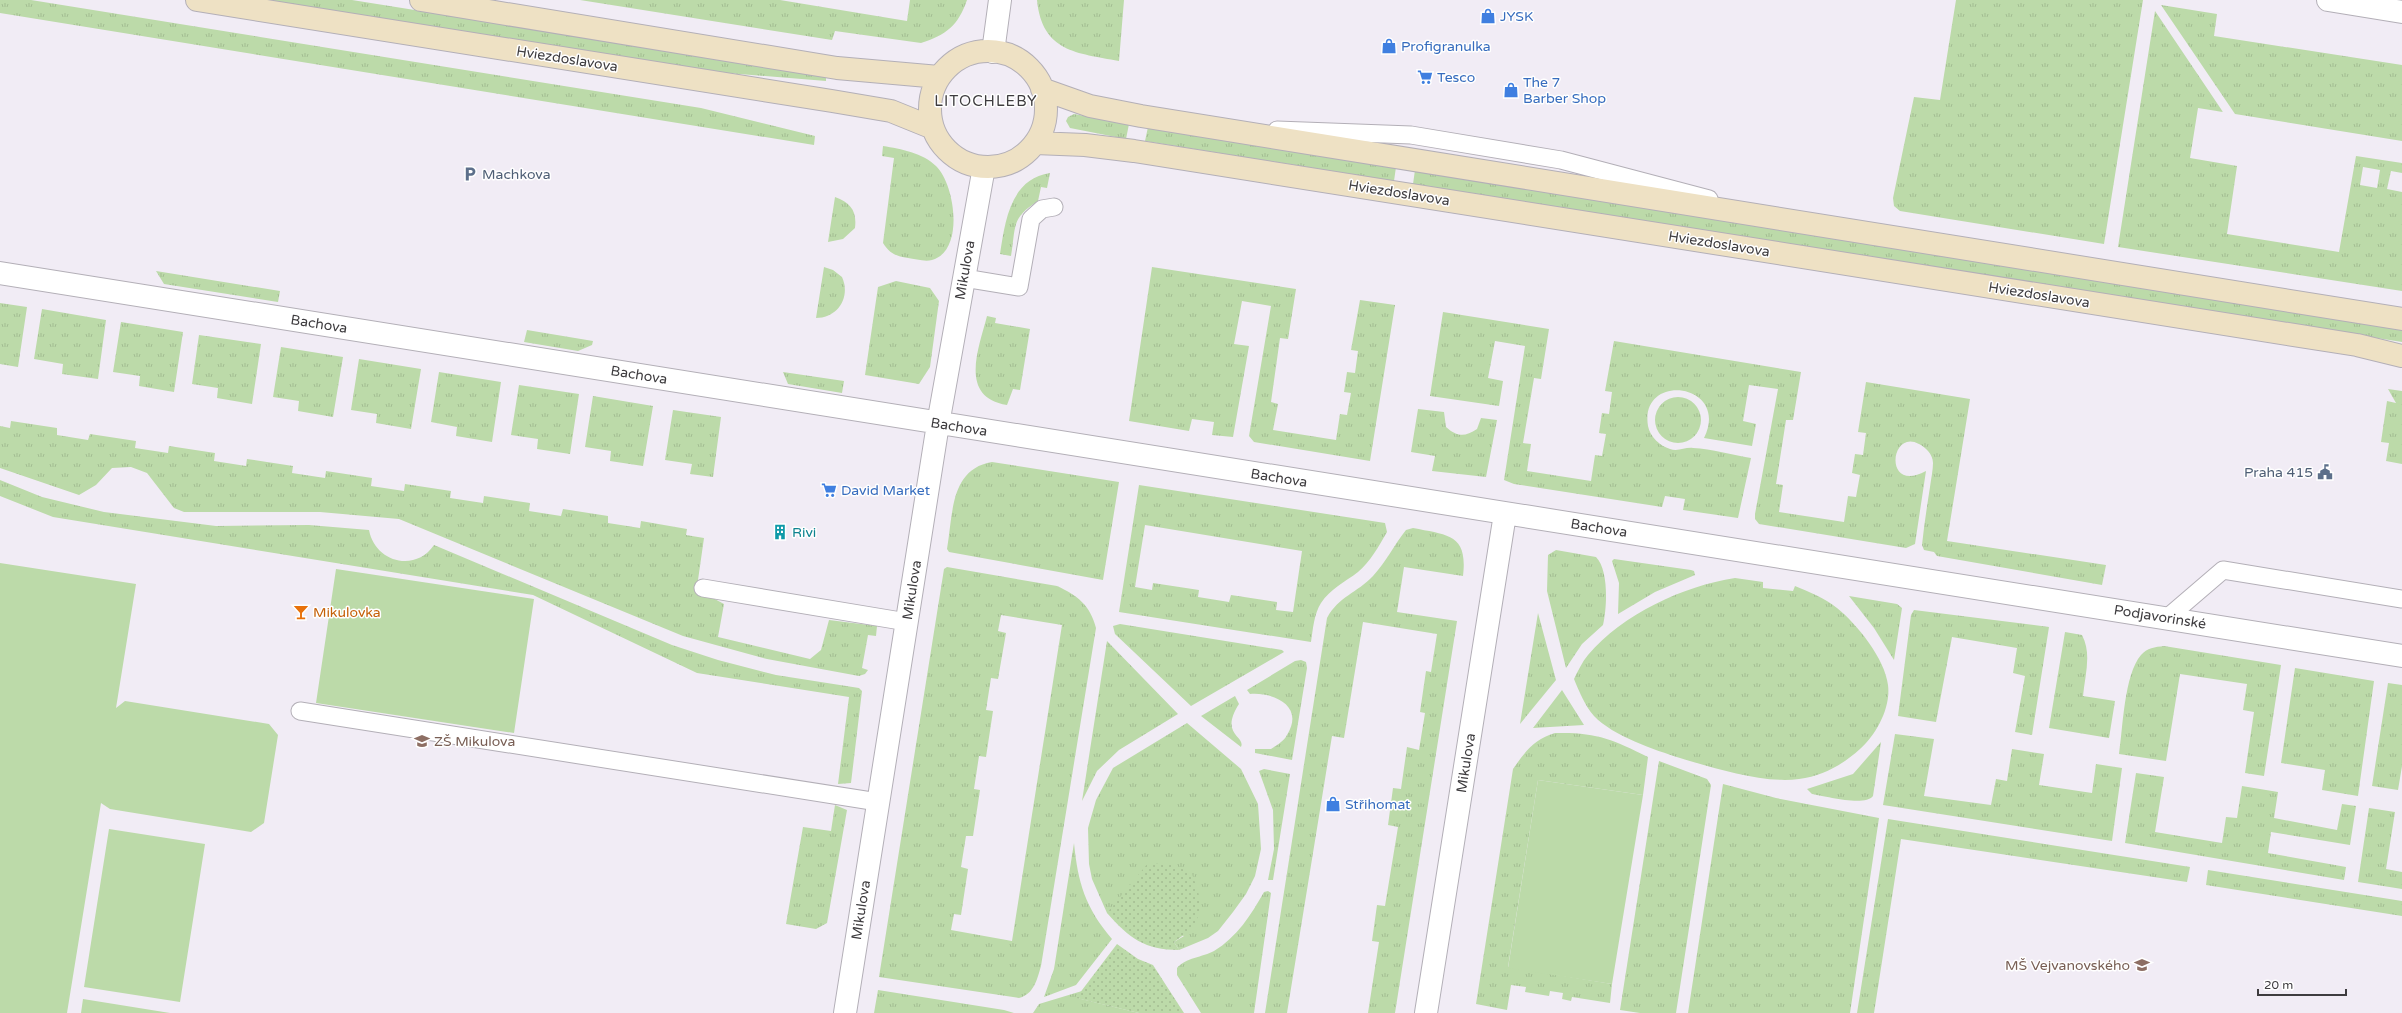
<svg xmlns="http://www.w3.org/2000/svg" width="2402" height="1013" font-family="'Varela Round',sans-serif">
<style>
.grass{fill:url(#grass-tufts);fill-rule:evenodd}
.park{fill:url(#park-dots)}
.pitch{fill:#bcdaa9}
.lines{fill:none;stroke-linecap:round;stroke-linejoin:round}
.lane-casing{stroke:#b3afb7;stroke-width:19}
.street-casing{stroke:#b3afb7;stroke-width:24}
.secondary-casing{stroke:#b3afb7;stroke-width:24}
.lane{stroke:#fff;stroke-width:17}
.street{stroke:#fff;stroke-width:22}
.secondary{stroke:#eee1c4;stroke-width:22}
.labels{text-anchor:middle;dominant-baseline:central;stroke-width:3;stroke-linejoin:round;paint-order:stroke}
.shop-label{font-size:14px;fill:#366cbe;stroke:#fff;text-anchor:start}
.street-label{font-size:14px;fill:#3e3c3f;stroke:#fff}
.service-label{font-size:14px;fill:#4e5e75;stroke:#fff;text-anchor:start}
.culture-label{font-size:14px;fill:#0d838f;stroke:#fff;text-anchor:start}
.food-label{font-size:14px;fill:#c56008;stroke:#fff;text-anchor:start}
.education-label{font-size:14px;fill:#785e54;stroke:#fff;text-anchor:start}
.neighbourhood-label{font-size:15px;letter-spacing:1px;fill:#3e3c3f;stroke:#fff}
</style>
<defs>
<pattern id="grass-tufts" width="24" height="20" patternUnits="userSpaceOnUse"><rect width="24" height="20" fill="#bcdaa9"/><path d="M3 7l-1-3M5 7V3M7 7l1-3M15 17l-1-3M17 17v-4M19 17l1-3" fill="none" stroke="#a3bc92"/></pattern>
<pattern id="park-dots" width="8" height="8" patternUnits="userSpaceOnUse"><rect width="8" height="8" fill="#bcdaa9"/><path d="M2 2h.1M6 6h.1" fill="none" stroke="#a3bc92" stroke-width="1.8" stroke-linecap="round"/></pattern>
</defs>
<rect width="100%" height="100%" fill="#f1ecf5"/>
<path class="grass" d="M 0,0 L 31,0 L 701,108 L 815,136 L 814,145 L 0,13 Z
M 265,0 L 352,0 L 826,76 L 826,81 L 727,73 Z
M 580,0 L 780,0 L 907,21 L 910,0 L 967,0 C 958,26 946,35 921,43 L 835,31 L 832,40 Z
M 1037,0 L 1124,0 L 1119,61 C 1077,53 1042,52 1037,0 Z
M 1956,0 L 2143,0 L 2104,244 L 1900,211 L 1894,206 L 1893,198 L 1914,97 L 1940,100 Z
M 2161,5 L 2217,14 L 2214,36 L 2402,65 L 2402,141 L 2235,114 Z
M 2155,11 L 2223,112 L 2198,108 L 2190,158 L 2237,166 L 2227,234 L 2339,252 L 2356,156 L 2402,163 L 2402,173 L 2391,171 L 2387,189 L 2402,192 L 2402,291 L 2118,247 ZM 2363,167 L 2380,170 L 2377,188 L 2360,185 Z
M 1074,114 L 1129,124 L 1126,139 L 1070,128 L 1066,121 L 1068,117 Z
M 1148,127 L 1396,167 L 1394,181 L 1145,141 Z
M 883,146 C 901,149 923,153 936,166 C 955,184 965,251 932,260 C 925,262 915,259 908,258 C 896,256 890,254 883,243 L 894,158 L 882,156 Z
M 1415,170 L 2402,328 L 2402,342 L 1413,184 Z
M 1050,173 L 1047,188 L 1041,187 L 1038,201 C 1011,218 1016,226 1011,256 L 1000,254 C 1005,222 1010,179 1050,173 Z
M 835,197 C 851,203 857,211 855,228 L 843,239 L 828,242 Z
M 824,267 L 833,270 L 842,277 C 851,297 838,318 816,318 Z
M 1152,267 L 1296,289 L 1288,339 L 1280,338 L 1271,402 L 1278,404 L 1273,430 L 1336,440 L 1340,414 L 1347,415 L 1351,393 L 1344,392 L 1347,372 L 1355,373 L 1358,351 L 1351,350 L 1360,300 L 1395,305 L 1370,461 L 1254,442 L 1249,436 L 1271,306 L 1242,301 L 1234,344 L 1249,346 L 1233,437 L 1212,435 L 1214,422 L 1192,419 L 1189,431 L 1129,421 Z
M 156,271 L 280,291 L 278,302 L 164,284 Z
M 896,281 L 930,288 L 939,301 L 930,367 L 919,384 L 865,375 L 878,287 Z
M 0,303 L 27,307 L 18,367 L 0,364 Z
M 42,309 L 106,320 L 98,379 L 62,374 L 63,364 L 34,359 Z
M 1443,312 L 1549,329 L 1541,379 L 1534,378 L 1523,443 L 1531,444 L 1527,471 L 1591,481 L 1595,455 L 1602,456 L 1606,434 L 1599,433 L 1602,413 L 1609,414 L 1612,392 L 1605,391 L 1614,341 L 1801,372 L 1793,420 L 1786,420 L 1776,484 L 1783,485 L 1779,512 L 1844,522 L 1848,496 L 1856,497 L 1860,475 L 1852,473 L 1855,454 L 1863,455 L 1866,433 L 1858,432 L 1866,382 L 1970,399 L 1947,541 L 2106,565 L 2102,585 L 1937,556 L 1934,552 L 1924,550 L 1922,545 C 1924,526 1927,506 1930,487 C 1931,479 1933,470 1933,463 C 1933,454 1925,447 1919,444 C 1890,428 1883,494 1926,471 L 1915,544 L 1906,548 L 1759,524 L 1755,519 L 1755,514 L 1778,389 L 1749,385 L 1743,421 L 1756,424 L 1752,446 L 1704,438 C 1731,383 1639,371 1648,426 C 1650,437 1660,446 1670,449 C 1678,452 1685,447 1693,448 C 1712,449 1732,455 1751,458 L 1738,518 L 1683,510 L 1685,499 L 1665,496 L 1662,507 L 1514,484 L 1504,480 L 1525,346 L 1495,341 L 1488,378 L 1503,381 L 1499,406 L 1430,396 Z
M 987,316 L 996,318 L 995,323 L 1030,329 L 1020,390 L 1013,389 L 1007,405 C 958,397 979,348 987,316 Z
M 121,322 L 183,332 L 174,392 L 139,386 L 140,376 L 113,372 Z
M 527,330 L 593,341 L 592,345 L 578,351 L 524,342 Z
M 199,335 L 261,344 L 252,404 L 217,398 L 218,388 L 192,384 Z
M 281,347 L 343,357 L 333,417 L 298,411 L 299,401 L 273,397 Z
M 359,359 L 421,369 L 411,429 L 376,423 L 377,414 L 351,410 Z
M 439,372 L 501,382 L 492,442 L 456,436 L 457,427 L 431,422 Z
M 783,372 L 844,381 L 842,393 L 788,384 Z
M 519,385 L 579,394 L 570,454 L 537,449 L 538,439 L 511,435 Z
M 2388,389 L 2402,391 L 2402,464 L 2386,461 L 2389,443 L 2381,442 L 2387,401 L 2396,403 Z
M 593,396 L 653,406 L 643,466 L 610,461 L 611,451 L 585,447 Z
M1655 420a23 23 0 1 1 46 0a23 23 0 1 1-46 0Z
M 1418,409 L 1444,412 L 1446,427 C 1457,437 1465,437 1477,429 L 1481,418 L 1497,420 L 1486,477 L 1432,471 L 1435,456 L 1411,452 Z
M 673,410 L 721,417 L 713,477 L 690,474 L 692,464 L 665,460 Z
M 11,421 L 57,428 L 57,435 L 88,440 L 90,434 L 136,441 L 135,448 L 168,453 L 169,446 L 215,453 L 214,461 L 246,466 L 247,459 L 293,466 L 292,473 L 325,478 L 326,471 L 372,478 L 371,486 L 404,491 L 405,484 L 451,491 L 450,498 L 483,503 L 484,496 L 530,503 L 529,511 L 561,516 L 563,509 L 608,516 L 608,523 L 640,528 L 641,521 L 687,529 L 686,535 L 704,538 L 696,594 L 711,597 L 724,604 L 718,637 L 810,659 L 821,650 L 829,620 L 877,626 L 876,636 L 868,635 L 862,668 L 868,670 L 865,674 L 859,676 L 767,659 L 683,636 L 399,519 L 320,512 L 184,512 L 174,508 L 147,473 L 131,467 L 112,468 L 96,485 L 79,495 L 0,468 L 0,426 L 10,428 Z
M 992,462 L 1119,482 L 1103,580 L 949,552 L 947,549 C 953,514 950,469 992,462 Z
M 0,480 L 42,497 L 104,512 L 216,526 L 309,525 L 369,530 C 375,562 415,573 434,545 L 672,645 L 718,660 L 776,675 L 859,688 L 862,691 L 851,783 L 838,784 L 849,697 L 697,673 L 533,595 L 53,517 L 0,496 Z
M 1139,485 L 1385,523 L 1387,532 C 1379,546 1370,562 1358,572 C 1345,582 1330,589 1321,603 C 1314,614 1313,629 1311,642 L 1119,612 ZM 1145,525 L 1302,551 L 1293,612 L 1276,610 L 1277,602 L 1231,595 L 1229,602 L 1198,597 L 1199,590 L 1153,583 L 1152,590 L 1135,587 Z
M 1413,528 C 1448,535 1468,534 1463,576 L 1404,567 L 1397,612 L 1457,621 L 1395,1013 L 1368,1013 L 1379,942 L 1372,941 L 1377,905 L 1385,906 L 1398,827 L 1388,825 L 1393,788 L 1401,789 L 1407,747 L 1419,750 L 1425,713 L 1420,712 L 1426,671 L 1431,672 L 1437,634 L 1363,622 L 1344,738 L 1332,736 L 1287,1013 L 1265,1013 L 1327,618 C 1339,596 1357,593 1373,576 C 1386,562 1394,545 1406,530 Z
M 1556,550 L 1596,557 C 1609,570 1607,608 1603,625 L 1582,644 L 1566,668 L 1547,591 L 1548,555 Z
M 1614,559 L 1691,570 L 1694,571 L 1695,575 L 1655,592 L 1618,614 L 1619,583 L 1612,561 Z
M 947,567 L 1057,586 C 1078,596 1090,605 1096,628 L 1041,966 C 1037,980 1034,994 1019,998 L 879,977 L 944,569 ZM 1001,615 L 1062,625 L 1012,941 L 951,930 L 954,914 L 961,915 L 968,869 L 961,867 L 966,836 L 973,836 L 980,790 L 974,789 L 979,756 L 986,757 L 993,711 L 986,710 L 991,678 L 998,679 L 1006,633 L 998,631 Z
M 1735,578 L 1763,582 L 1763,588 L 1793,591 L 1795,586 C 1809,592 1825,598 1837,608 C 1857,624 1885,659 1888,685 C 1891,708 1876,735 1860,749 C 1842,765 1823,776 1799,779 C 1764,784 1714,768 1680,758 C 1655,750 1613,736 1594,716 C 1585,706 1579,691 1574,679 C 1578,671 1582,662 1588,655 C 1623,614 1683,586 1735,578 Z
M 1849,596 L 1897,604 L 1902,608 L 1894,660 L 1874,628 Z
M 1914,610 L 2049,627 L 2032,735 L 2015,732 L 2025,676 L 2013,673 L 2017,648 L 1952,637 L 1936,722 L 1898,716 L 1911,615 Z
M 1538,613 L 1556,680 L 1520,724 Z
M 1120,624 L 1282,650 L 1284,652 L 1191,706 L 1115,634 L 1113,626 Z
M 2065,632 L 2082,635 C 2092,654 2085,675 2083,696 L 2115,701 L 2109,738 L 2049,728 Z
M 1107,641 L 1178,714 L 1119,750 L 1097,771 L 1082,801 Z
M 2164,646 L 2281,665 L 2264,776 L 2245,773 L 2254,712 L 2243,710 L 2247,684 L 2180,674 L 2166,761 L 2119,754 C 2123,728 2124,675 2141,655 C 2147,648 2155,647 2164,646 Z
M 1301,660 L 1306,662 L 1307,668 L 1292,760 L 1255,753 L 1255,749 L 1271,749 C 1277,745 1284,741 1287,735 C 1305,706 1274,692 1250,694 L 1247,690 L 1295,661 Z
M 2295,668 L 2374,681 L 2358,796 L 2322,790 L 2325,770 L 2281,763 Z
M 2388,683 L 2402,685 L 2402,766 L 2398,790 L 2372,786 Z
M 1562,690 L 1584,725 L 1533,728 Z
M 1235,696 L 1239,704 C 1219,735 1246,736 1241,747 L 1201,716 Z
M 1187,723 L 1241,769 L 1258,804 L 1261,849 L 1255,876 L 1246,894 L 1233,912 L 1218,931 L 1208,938 L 1179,950 L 1174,942 L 1184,936 L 1107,913 L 1092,879 L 1089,864 L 1088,828 L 1096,800 L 1113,768 Z
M 1555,733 C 1596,732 1612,739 1648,757 L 1643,795 L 1538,780 L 1508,967 L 1612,984 L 1610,1003 L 1572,997 L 1571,1001 L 1562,999 L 1563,993 L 1550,991 L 1549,996 L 1525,992 L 1526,987 L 1511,985 L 1507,1010 L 1476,1004 L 1513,769 C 1525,752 1534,739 1555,733 Z
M 1895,734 L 1934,739 L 1924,796 L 1991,805 L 1996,779 L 2007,781 L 2012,749 L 2044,754 L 2039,785 L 2092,793 L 2096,764 L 2122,768 L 2112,841 L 1883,805 Z
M 1881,742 L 1873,796 C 1865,807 1825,796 1812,794 L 1807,789 L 1853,774 Z
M 1659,761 L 1707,779 L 1711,785 L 1676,1013 L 1640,1013 L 1620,1010 Z
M 1264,769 L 1290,774 L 1273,880 L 1268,880 L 1274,849 L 1273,810 L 1259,771 Z
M 2136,773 L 2164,777 L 2155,832 L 2222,843 L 2226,817 L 2237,818 L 2242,786 L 2278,792 L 2274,818 L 2337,830 L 2342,804 L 2356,806 L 2350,845 L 2271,832 L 2268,853 L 2346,867 L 2344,880 L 2125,843 Z
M 1723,784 L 1776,798 L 1879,818 L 1850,1013 L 1688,1013 Z
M 835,805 L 847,810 L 827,923 L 816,929 L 786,924 L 803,827 L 831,831 Z
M 2369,808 L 2395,812 L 2386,869 L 2402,872 L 2402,889 L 2358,882 Z
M 1888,819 L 2190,867 L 2187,882 L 1901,839 L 1874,1013 L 1857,1013 Z
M 1074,843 C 1078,883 1085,907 1112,939 L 1076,985 L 1044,997 L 1054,969 Z
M 2208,870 L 2402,901 L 2402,916 L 2206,885 Z
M 1268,891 L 1271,893 L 1254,1013 L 1201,1013 L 1177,975 L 1177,968 C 1185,958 1203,957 1214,951 C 1237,937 1251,915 1264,892 Z
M 878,990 L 1004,1010 L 1014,1013 L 874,1013 Z
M 1082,991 L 1077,998 L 1139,1013 L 1033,1013 L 1039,1004 Z"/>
<path class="park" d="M 1148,863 L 1168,864 L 1191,872 C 1204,904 1207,920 1174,942 L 1179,950 C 1145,950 1129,938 1107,913 Z
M 1117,944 L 1138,959 L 1153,965 L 1184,1013 L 1139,1013 L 1076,998 Z"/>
<path class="pitch" d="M 0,563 L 136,584 L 116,708 L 125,701 L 269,724 L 278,735 L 264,823 L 251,832 L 110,809 L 101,803 L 67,1013 L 0,1013 Z
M 336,569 L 534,599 L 514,733 L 316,703 Z
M 1538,780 L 1643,795 L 1612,984 L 1508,968 Z
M 109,829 L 205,844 L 180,1002 L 84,987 Z
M 83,999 L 170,1013 L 81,1013 Z"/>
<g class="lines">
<g class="lane-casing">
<path id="lane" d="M 1277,130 L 1411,135 L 1561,160 L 1709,199
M 964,278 L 1019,287 L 1031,219 L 1042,209 L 1054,207
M 703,588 L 907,622
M 2167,618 L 2223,570 L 2402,599
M 300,711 L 878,802"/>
</g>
<g class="street-casing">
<path id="street" d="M 2328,0 L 2402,12
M 993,52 L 1000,0
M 0,273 L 2402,656
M 845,1013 L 938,424 L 984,167
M 1426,1013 L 1505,514"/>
</g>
<g class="secondary-casing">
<path id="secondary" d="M 197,0 L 832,101 L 891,111 L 933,128
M 421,0 L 837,68 L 939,77
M930 109a58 58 0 1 1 116 0a58 58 0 1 1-116 0Z
M 1042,89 L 1090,106 L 1141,116 L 2402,319
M 1035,143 L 1085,145 L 1134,151 L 2357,345 L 2402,356"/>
</g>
<use href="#lane" class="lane"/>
<use href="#street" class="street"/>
<use href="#secondary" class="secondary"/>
</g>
<defs>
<g id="shop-bare" transform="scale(1.2)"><path d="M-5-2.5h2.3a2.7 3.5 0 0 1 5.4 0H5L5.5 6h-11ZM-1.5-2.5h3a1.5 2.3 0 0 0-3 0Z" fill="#3f7fe0" stroke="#fff" stroke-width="2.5" paint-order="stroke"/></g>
<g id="supermarket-bare" transform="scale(1.2)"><path d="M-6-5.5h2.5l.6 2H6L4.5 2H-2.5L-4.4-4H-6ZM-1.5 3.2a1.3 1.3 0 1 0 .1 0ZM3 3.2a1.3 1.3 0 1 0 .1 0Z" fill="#3f7fe0" stroke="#fff" stroke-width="2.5" paint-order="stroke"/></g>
<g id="parking-bare" transform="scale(1.2)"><path d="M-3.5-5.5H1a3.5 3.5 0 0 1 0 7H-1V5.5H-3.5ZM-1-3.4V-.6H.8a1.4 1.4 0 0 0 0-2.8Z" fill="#5c6f8a" stroke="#fff" stroke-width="2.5" paint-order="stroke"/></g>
<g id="civic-bare" transform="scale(1.2)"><path d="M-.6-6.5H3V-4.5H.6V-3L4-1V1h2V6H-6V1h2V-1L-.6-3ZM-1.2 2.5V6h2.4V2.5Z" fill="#5c6f8a" stroke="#fff" stroke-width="2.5" paint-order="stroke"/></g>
<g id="building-bare" transform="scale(1.2)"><path d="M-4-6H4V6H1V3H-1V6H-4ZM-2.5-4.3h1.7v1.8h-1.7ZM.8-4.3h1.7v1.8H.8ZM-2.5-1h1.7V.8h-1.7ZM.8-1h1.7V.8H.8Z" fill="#0f9aa8" stroke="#fff" stroke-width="2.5" paint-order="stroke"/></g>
<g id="bar-bare" transform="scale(1.2)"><path d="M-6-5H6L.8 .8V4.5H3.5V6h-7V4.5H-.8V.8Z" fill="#e8710a" stroke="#fff" stroke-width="2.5" paint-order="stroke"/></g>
<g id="school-bare" transform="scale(1.2)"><path d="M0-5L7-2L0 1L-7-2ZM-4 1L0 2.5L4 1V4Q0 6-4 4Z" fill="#8d6e63" stroke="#fff" stroke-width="2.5" paint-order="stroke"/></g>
</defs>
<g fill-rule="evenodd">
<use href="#shop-bare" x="1488" y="16"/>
<use href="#shop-bare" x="1389" y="46"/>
<use href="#supermarket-bare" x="1425" y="77"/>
<use href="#shop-bare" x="1511" y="90"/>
<use href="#parking-bare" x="470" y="174"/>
<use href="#civic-bare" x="2325" y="472"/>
<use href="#supermarket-bare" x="829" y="490"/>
<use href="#building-bare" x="780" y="532"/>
<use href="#bar-bare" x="301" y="612"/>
<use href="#school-bare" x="422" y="741"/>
<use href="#shop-bare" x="1333" y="804"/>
<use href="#school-bare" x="2142" y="965"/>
</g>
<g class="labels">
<g class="shop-label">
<text x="1500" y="16">JYSK</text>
<text x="1401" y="46">Profigranulka</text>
<text x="1437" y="77">Tesco</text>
<text x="1523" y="82">The 7<tspan x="1523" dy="16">Barber Shop</tspan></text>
<text x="841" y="490">David Market</text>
<text x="1345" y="804">Střihomat</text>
</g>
<g class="street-label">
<text transform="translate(567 59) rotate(9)">Hviezdoslavova</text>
<text transform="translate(1399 193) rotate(9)">Hviezdoslavova</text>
<text transform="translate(1719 244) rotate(9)">Hviezdoslavova</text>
<text transform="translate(965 270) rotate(-80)">Mikulova</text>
<text transform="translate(2039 295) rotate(9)">Hviezdoslavova</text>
<text transform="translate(319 324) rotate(9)">Bachova</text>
<text transform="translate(639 375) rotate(9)">Bachova</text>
<text transform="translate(959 427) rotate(9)">Bachova</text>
<text transform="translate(1279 478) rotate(9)">Bachova</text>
<text transform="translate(1599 528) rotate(9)">Bachova</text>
<text transform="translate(912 590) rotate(-81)">Mikulova</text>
<text transform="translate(2160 617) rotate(9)">Podjavorinské</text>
<text transform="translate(1466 763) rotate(-81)">Mikulova</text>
<text transform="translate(861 910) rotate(-81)">Mikulova</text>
</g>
<g class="service-label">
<text x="482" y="174">Machkova</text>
<text x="2313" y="472" text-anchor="end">Praha 415</text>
</g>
<g class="culture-label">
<text x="792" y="532">Rivi</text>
</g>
<g class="food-label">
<text x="313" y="612">Mikulovka</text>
</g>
<g class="education-label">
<text x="434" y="741">ZŠ Mikulova</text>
<text x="2130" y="965" text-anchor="end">MŠ Vejvanovského</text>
</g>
<g class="neighbourhood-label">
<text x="986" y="101">LITOCHLEBY</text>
</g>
</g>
<path d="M2258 989v6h88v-6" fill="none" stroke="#3e3c3f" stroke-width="2"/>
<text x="2264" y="989" font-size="12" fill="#3e3c3f" stroke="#ffffff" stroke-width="3" paint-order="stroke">20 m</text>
</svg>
